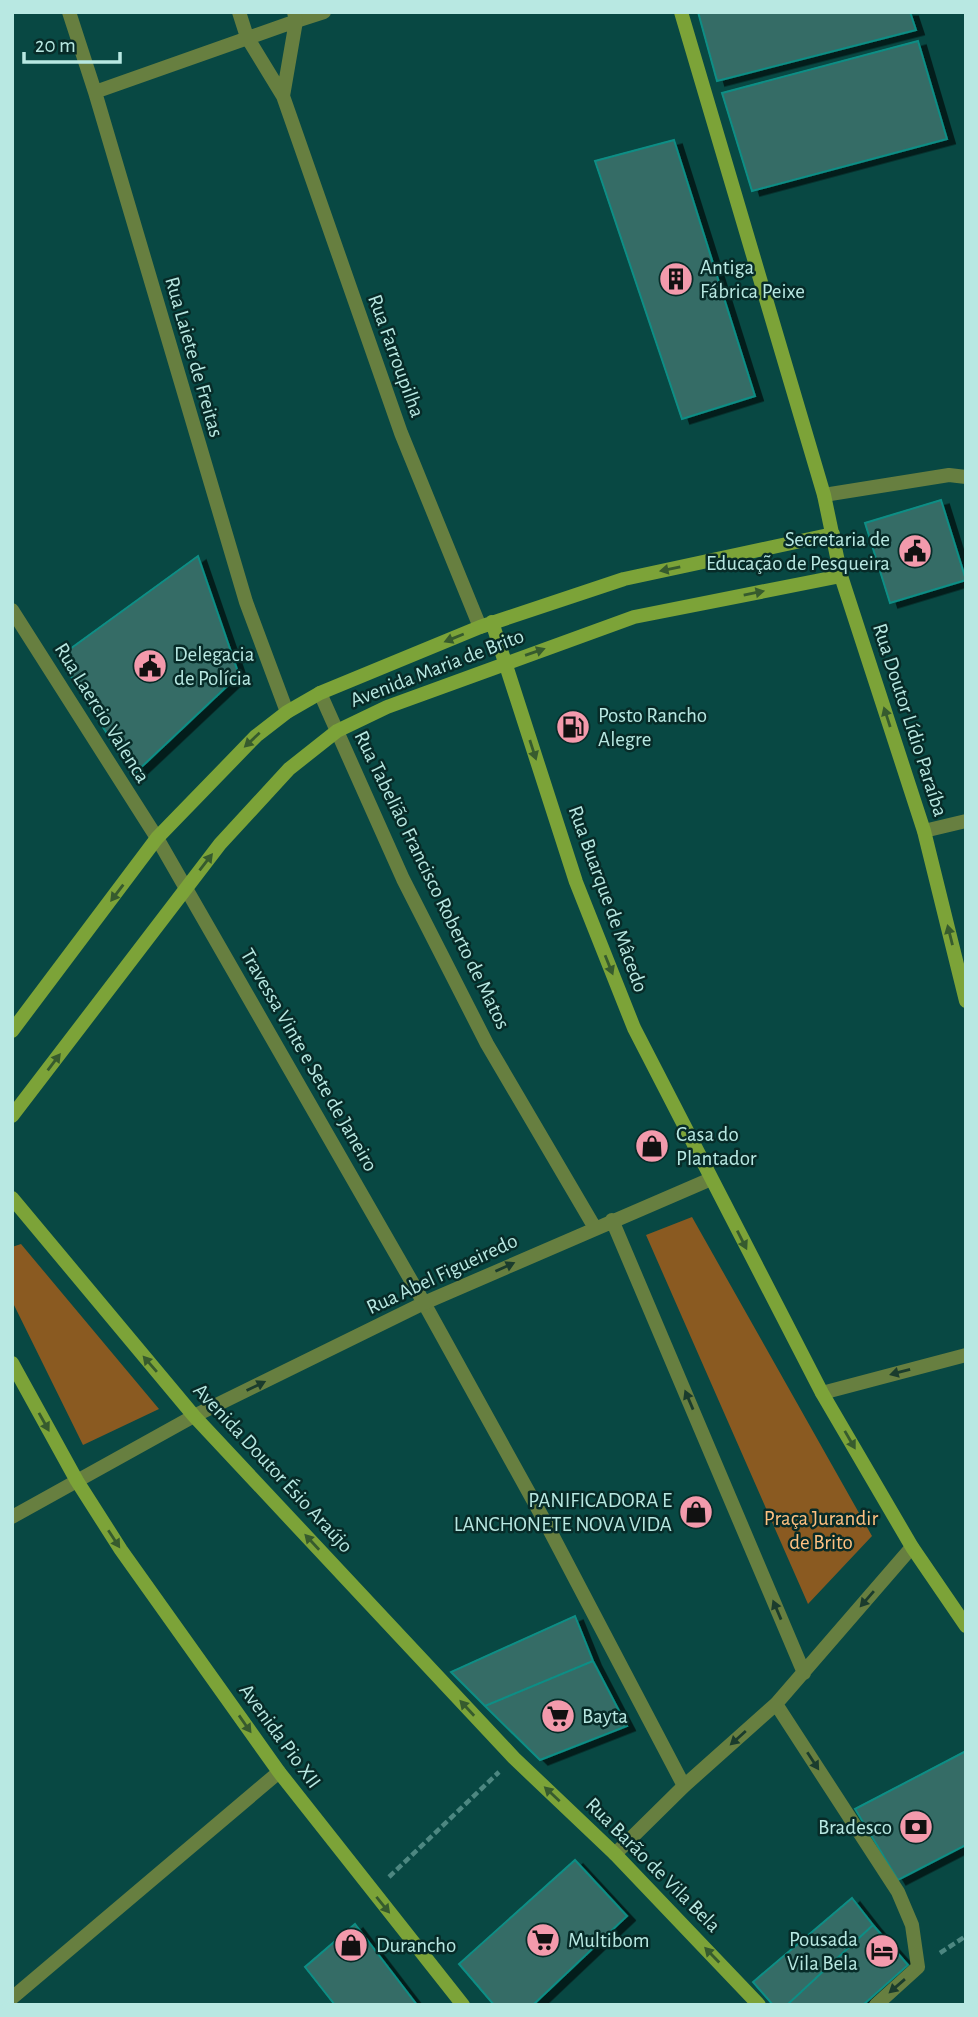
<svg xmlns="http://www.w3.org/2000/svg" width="978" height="2017" font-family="'Alegreya Sans',sans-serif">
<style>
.green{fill:#8a5a21}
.building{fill:#356c66;stroke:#0d8e85;stroke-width:2;filter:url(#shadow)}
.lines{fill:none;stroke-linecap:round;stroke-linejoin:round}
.path{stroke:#4d8781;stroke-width:4.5;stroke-dasharray:7 3.5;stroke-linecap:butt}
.service{stroke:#677f40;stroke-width:14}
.minor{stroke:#677f40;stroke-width:14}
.tertiary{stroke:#677f40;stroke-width:14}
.secondary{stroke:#7ca338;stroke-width:14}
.oneway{fill:#365b2e}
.oneway2{fill:#1a3c2d}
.labels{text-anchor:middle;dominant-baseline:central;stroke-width:5;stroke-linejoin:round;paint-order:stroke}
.poi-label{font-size:21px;fill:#b8e8e2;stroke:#072b28;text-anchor:start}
.street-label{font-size:21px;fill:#b8e8e2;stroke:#072b28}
.park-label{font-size:21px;fill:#fec181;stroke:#072b28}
</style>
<defs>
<filter id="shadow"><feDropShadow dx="8" dy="4.5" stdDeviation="0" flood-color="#0009"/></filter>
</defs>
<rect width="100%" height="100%" fill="#084843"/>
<path class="green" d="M 692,1217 L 872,1536 L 808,1604 L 646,1235 Z
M 21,1244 L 159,1409 L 83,1445 L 12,1301 L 12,1247 Z"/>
<path class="building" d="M 698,12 L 910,12 L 916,30 L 717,81 Z
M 918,41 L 947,139 L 752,191 L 722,93 Z
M 674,140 L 755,396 L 682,419 L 595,161 Z
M 941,500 L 966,580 L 890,603 L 865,523 Z
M 198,556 L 239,675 L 133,775 L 59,657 Z
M 575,1616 L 593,1661 L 485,1706 L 451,1672 Z
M 593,1661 L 627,1726 L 540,1760 L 485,1706 Z
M 966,1751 L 966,1845 L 898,1880 L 855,1809 Z
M 575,1860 L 627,1916 L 533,2005 L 494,2005 L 459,1964 Z
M 852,1898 L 873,1925 L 787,2005 L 773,2005 L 753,1982 Z
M 355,1924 L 417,2005 L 335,2005 L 305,1967 Z
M 873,1925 L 908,1965 L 863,2005 L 787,2005 Z"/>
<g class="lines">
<path class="path" d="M 389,1877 L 499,1772
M 940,1953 L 966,1936"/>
<path class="service" d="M 296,21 L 324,12
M 824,495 L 949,475 L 966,477
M 424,1303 L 549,1529 L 684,1786"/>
<path class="minor" d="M 69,12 L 95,92 L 246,602 L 287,712
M 239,12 L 247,37 L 283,96
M 294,12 L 296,21 L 283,96 L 401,433 L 480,627
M 95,92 L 296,21
M 12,610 L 157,838 L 424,1303
M 320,693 L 403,879 L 487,1044 L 595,1228
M 612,1220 L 804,1673
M 822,1393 L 966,1355
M 12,1517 L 194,1416 L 424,1303 L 711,1179
M 776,1704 L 898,1892 L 912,1925 L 918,1967 L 876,2005
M 615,1854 L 684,1786 L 776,1704 L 912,1547
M 12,1998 L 279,1772"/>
<path class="tertiary" d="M 924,831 L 966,821"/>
<path class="secondary" d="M 681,12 L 824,495 L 841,576 L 924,831 L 966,1001
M 492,622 L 576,882 L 634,1028 L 822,1393 L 912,1547 L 966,1626
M 12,1031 L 157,838 L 256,736 L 287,712 L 320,693 L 480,627 L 624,579 L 833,534
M 12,1116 L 220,844 L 289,769 L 337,731 L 387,707 L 634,617 L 841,576
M 12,1198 L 194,1416 L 514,1758 L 615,1854 L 759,2005
M 12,1363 L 77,1481 L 121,1550 L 279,1772 L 463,2005"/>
</g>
<defs><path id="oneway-solid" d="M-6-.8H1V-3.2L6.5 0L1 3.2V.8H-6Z" transform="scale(1.75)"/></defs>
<g class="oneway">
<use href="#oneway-solid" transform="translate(670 569) rotate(168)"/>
<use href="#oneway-solid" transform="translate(754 593) rotate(-11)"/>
<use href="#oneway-solid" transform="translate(454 638) rotate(158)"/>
<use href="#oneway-solid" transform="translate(535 652) rotate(-19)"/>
<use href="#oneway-solid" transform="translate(887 717) rotate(-108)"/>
<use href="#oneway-solid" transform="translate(252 740) rotate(137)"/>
<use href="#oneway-solid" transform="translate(533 750) rotate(72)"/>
<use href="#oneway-solid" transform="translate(206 862) rotate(-52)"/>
<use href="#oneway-solid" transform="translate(117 893) rotate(127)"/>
<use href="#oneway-solid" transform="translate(950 935) rotate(-104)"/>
<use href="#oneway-solid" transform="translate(609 965) rotate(68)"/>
<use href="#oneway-solid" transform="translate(54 1062) rotate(-53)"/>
<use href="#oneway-solid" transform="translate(742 1240) rotate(63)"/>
<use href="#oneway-solid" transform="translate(150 1364) rotate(-131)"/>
<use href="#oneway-solid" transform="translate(44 1422) rotate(61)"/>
<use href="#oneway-solid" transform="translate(850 1440) rotate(60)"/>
<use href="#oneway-solid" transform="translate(114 1539) rotate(57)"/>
<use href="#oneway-solid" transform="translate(312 1542) rotate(-133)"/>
<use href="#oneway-solid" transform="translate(467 1708) rotate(-133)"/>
<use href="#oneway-solid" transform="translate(245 1724) rotate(55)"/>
<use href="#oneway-solid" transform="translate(552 1794) rotate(-137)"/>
<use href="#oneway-solid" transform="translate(383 1905) rotate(51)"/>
<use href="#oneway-solid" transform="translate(712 1955) rotate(-134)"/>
</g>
<g class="oneway2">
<use href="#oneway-solid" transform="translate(505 1267) rotate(-24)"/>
<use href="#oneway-solid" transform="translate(900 1372) rotate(165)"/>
<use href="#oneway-solid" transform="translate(256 1386) rotate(-26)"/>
<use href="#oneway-solid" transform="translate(689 1400) rotate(-113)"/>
<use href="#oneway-solid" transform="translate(867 1599) rotate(131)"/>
<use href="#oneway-solid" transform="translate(777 1610) rotate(-113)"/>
<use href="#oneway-solid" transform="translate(738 1738) rotate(138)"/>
<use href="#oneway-solid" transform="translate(813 1761) rotate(57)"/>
<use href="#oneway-solid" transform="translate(897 1986) rotate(139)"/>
</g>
<defs>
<g id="building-disc" transform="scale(1.75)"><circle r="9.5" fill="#f39aac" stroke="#072b28"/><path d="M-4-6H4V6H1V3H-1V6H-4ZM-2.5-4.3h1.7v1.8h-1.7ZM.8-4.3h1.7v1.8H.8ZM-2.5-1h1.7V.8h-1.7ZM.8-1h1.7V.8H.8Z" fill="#111"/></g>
<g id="civic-disc" transform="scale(1.75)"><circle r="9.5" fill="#f39aac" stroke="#072b28"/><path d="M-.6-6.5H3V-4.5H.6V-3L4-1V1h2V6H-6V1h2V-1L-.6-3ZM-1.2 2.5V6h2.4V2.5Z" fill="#111"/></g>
<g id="fuel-disc" transform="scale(1.75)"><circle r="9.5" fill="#f39aac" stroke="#072b28"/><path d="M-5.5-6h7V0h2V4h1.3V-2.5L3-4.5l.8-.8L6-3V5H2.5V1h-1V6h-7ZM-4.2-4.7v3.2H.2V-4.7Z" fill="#111"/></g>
<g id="shop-disc" transform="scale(1.75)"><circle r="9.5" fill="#f39aac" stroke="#072b28"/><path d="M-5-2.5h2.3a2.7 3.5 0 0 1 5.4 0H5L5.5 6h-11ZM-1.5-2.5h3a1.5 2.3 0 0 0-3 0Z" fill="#111"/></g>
<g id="supermarket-disc" transform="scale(1.75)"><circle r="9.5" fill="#f39aac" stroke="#072b28"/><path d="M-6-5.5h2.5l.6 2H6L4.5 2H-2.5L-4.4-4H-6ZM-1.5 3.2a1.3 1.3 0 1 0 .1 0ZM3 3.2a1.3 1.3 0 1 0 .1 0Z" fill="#111"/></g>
<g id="bank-disc" transform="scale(1.75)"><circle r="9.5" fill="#f39aac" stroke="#072b28"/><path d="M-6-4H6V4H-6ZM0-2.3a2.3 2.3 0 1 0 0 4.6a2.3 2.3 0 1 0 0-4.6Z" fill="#111"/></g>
<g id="hotel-disc" transform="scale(1.75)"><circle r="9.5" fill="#f39aac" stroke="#072b28"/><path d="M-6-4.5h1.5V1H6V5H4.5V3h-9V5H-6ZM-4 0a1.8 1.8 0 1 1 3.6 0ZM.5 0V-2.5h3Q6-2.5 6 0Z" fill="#111"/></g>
</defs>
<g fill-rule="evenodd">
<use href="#building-disc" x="676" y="279"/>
<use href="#civic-disc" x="915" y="551"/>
<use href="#civic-disc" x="150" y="666"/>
<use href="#fuel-disc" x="573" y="727"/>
<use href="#shop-disc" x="652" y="1146"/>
<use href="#shop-disc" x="696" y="1512"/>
<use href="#supermarket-disc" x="558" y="1716"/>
<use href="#bank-disc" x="916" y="1827"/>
<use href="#supermarket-disc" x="543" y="1940"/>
<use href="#shop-disc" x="351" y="1945"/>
<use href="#hotel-disc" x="882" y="1951"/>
</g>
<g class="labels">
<g class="poi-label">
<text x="700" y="267">Antiga<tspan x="700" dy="24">Fábrica Peixe</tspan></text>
<text x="890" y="539" text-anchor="end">Secretaria de<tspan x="890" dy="24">Educação de Pesqueira</tspan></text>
<text x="174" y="654">Delegacia<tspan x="174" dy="24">de Polícia</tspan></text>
<text x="598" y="715">Posto Rancho<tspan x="598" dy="24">Alegre</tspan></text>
<text x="676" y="1134">Casa do<tspan x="676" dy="24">Plantador</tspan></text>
<text x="672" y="1500" text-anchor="end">PANIFICADORA E<tspan x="672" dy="24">LANCHONETE NOVA VIDA</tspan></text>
<text x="582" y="1716">Bayta</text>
<text x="892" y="1827" text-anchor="end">Bradesco</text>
<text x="858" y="1939" text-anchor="end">Pousada<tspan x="858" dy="24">Vila Bela</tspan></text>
<text x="568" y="1940">Multibom</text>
<text x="376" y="1945">Durancho</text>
</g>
<g class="street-label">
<text transform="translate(396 356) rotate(70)">Rua Farroupilha</text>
<text transform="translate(194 357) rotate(74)">Rua Laiete de Freitas</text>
<text transform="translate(437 668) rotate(-21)">Avenida Maria de Brito</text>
<text transform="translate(102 713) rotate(58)">Rua Laercio Valenca</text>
<text transform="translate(910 720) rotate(72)">Rua Doutor Lídio Paraíba</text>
<text transform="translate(432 880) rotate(64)">Rua Tabelião Francisco Roberto de Matos</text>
<text transform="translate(608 899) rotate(70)">Rua Buarque de Mâcedo</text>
<text transform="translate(309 1060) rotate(60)">Travessa Vinte e Sete de Janeiro</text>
<text transform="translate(442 1274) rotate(-25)">Rua Abel Figueiredo</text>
<text transform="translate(273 1468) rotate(47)">Avenida Doutor Ésio Araújo</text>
<text transform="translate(280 1736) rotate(54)">Avenida Pio XII</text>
<text transform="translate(653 1865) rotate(45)">Rua Barão de Vila Bela</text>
</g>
<g class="park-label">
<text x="821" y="1518">Praça Jurandir<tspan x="821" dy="24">de Brito</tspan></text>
</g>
</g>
<rect width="978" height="2017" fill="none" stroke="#b8e8e2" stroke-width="28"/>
<path d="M24 52v10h96v-10" fill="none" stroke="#b8e8e2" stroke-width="3.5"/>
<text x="35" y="52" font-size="21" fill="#b8e8e2" stroke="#072b28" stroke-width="5" paint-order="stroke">20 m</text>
</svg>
